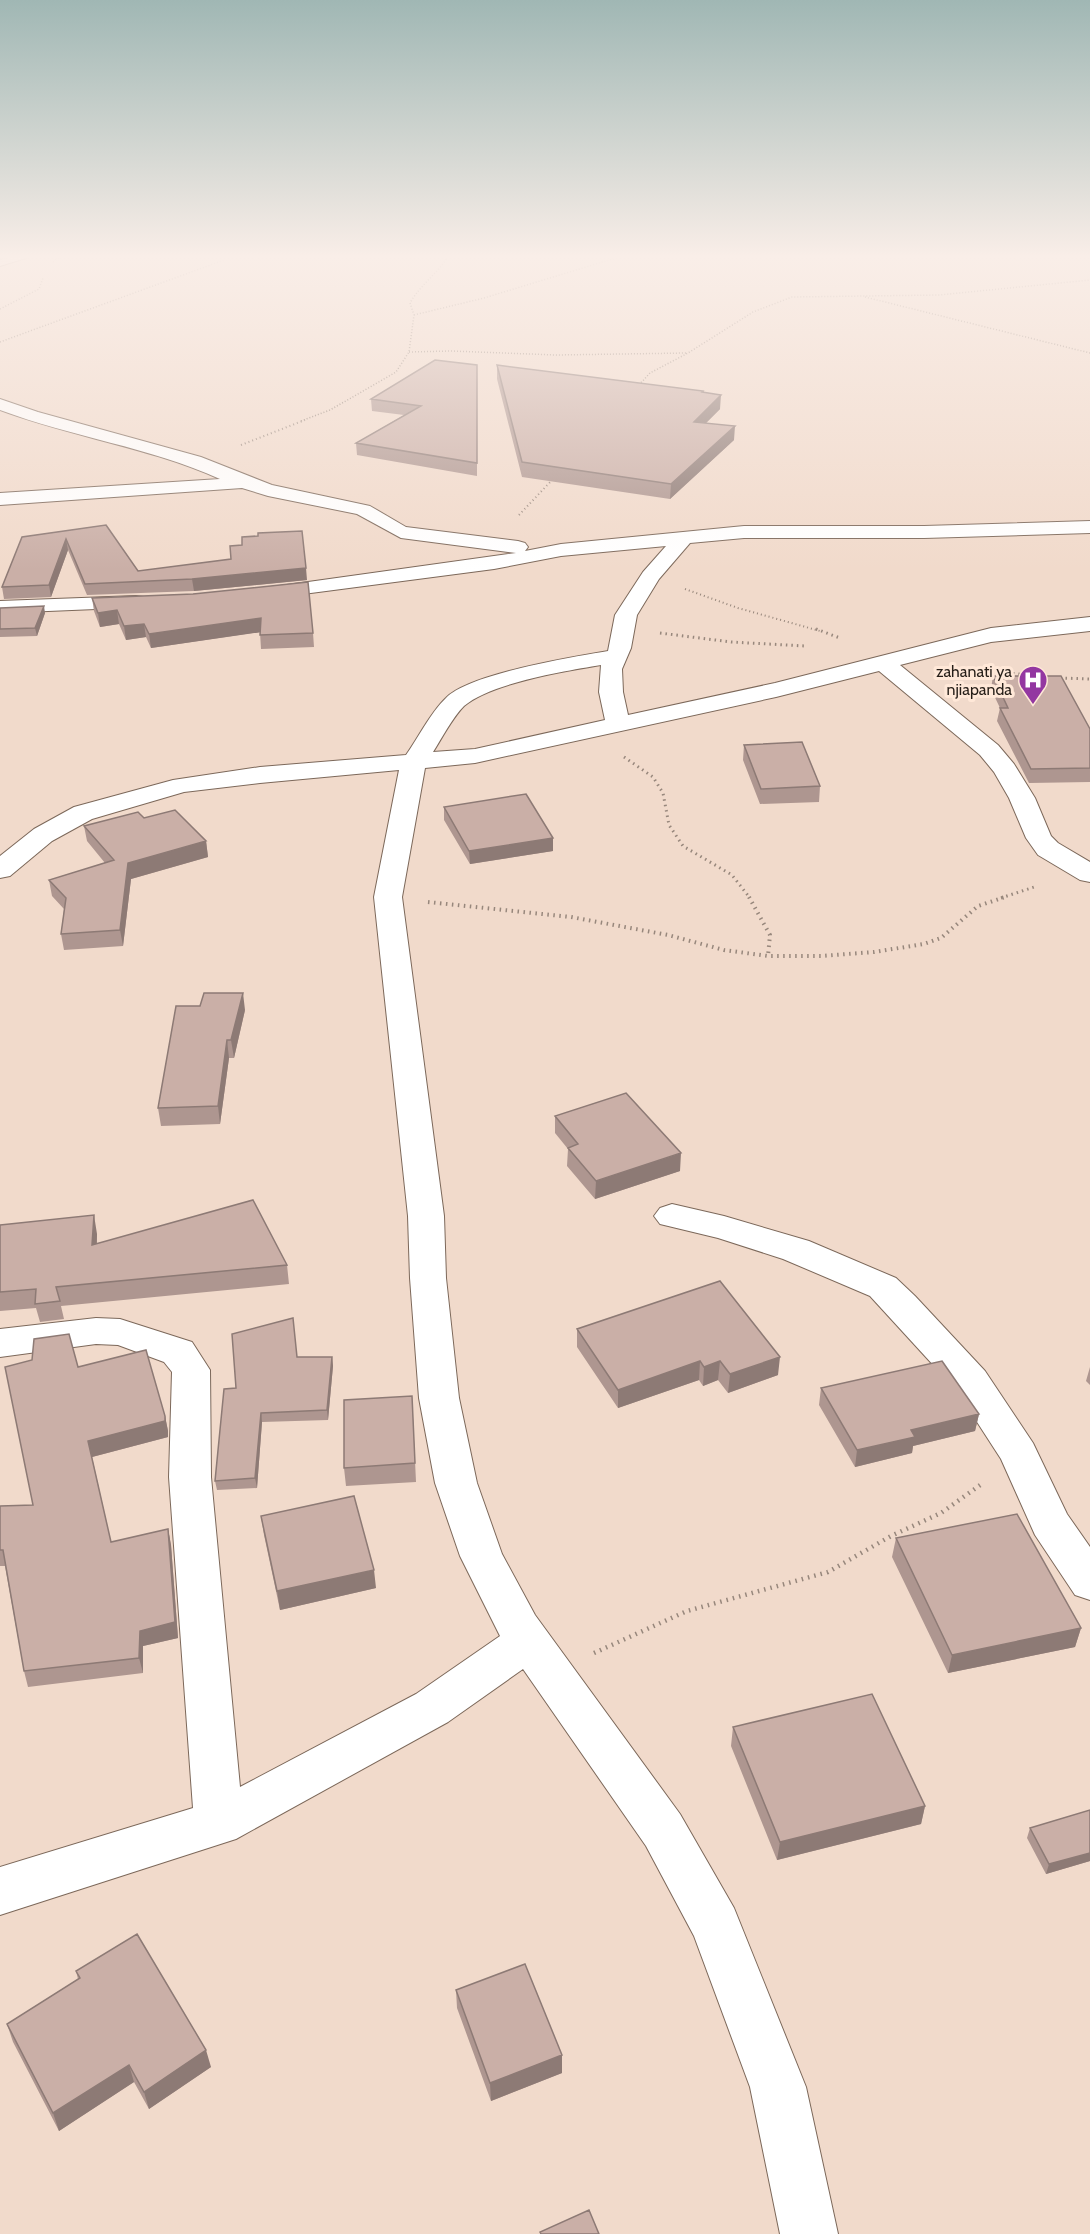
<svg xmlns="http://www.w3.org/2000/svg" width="1090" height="2234" font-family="Cabin,sans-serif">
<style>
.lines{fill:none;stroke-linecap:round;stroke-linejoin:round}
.lane-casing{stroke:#7c685a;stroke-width:2}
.street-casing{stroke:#7c685a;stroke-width:2}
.path-far4{stroke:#97877c;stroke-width:1.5;stroke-dasharray:1 2;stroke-linecap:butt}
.path-far3{stroke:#97877c;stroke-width:2;stroke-dasharray:1 3;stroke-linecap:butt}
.path-far2{stroke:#97877c;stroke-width:3;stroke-dasharray:1.5 4;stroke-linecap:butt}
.path-far1{stroke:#97877c;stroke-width:4;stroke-dasharray:1.5 4.5;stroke-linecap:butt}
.path{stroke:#97877c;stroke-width:4.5;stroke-dasharray:1.5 5;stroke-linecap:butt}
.lane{fill:#fff;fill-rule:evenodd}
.street{fill:#fff;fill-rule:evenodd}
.wall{fill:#ae9690}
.shaded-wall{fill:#8d7a75}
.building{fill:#caafa7;stroke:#8d7a75;stroke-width:1.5}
.labels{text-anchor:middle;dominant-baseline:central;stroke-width:6;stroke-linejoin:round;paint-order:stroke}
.far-poi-label{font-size:16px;fill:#261e18;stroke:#ffe8d8;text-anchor:end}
</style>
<rect width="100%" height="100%" fill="#f1dacb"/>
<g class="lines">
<g class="lane-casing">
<path id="lane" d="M 13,257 L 29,257 L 0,266 L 0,260 Z"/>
</g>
<g class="street-casing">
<path id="street" d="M 0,399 L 38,412 L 201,457 L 272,485 L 370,506 L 406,527 L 518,541 L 525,543 L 528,547 L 525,551 L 561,544 L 744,526 L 924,526 L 1090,521 L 1090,533 L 924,538 L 744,538 L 690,543 L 659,579 L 637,615 L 631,648 L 622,669 L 623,692 L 628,715 L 775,683 L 991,628 L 1090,617 L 1090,631 L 991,642 L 900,665 L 998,745 L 1014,764 L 1035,798 L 1051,836 L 1058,843 L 1090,862 L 1090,882 L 1080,880 L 1038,855 L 1026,838 L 1009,798 L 994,772 L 980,755 L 879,671 L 776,697 L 475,763 L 425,768 L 402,897 L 444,1216 L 446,1278 L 459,1398 L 477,1483 L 502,1554 L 535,1615 L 680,1814 L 734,1908 L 806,2087 L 838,2234 L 780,2234 L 750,2087 L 694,1936 L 646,1846 L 523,1669 L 448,1722 L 236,1839 L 0,1915 L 0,1867 L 193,1808 L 169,1477 L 172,1372 L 164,1362 L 118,1345 L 96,1344 L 0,1357 L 0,1329 L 96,1318 L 120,1319 L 192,1342 L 210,1370 L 211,1477 L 240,1787 L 416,1694 L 500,1636 L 460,1556 L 435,1483 L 419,1398 L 410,1278 L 408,1216 L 374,897 L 399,770 L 260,783 L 184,792 L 92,819 L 52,841 L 10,876 L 0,878 L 0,856 L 34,829 L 74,807 L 173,780 L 260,767 L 406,755 C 419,737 430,713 446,698 C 469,674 572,657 608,651 L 615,615 L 643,572 L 666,546 L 561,556 L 494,569 L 265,599 L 258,597 L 254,593 L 258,589 L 516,553 L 401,538 L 357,514 L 268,496 L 242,488 L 0,505 L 0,493 L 220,479 C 149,447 72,437 0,410 ZM 601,665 L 599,692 L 605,720 L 475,749 L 433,752 C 442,738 452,718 464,706 C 491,683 565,671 601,665 Z
M 136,596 L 144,597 L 147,602 L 144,607 L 0,613 L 0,601 Z
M 672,1204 L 724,1216 L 809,1241 L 896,1278 L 915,1296 L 985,1371 L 1033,1443 L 1067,1514 L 1090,1547 L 1090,1600 L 1075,1595 L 1035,1535 L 1001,1459 L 957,1391 L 870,1296 L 783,1259 L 718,1238 L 660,1224 L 654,1216 L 660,1208 Z"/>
</g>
<path class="path-far4" d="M 53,262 L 60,257
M 865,297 L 1090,353
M 0,309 L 39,289 L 43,278
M 414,315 L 484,298 L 619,257
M 0,342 L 224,260
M 409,352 L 451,351 L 556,355 L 687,353
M 637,387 L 650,373 L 688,353 L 753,312 L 792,297 L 939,295 L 1090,280
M 301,421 L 330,410 L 396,372 L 409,352 L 414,315 L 410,303 C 420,285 437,274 448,257"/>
<path class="path-far3" d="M 241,445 L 305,420
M 519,515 L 553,479
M 685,589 L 738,608 L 820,631"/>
<path class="path-far2" d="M 816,629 L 840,638
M 660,633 L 731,642 L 805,646
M 991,671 L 1037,676
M 1060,678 L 1090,679
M 624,757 L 653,777 L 663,793 L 669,825 L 683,846 L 732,875 L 750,898
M 1001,898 L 1037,886"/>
<path class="path-far1" d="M 749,897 L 770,935 L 768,956
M 428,902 L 571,917 L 668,935 L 724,950 L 768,956 L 821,956 L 874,952 L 924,944 L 941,938 L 978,906 L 1005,897"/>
<path class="path" d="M 594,1653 L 687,1611 L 828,1572 L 891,1536 L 941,1513 L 983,1483"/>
<use href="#lane" class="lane"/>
<use href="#street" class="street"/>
</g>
<path class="wall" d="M 477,365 L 477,476 L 357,455 L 356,443 L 404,415 L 372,411 L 371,399 Z
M 497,365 L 703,393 L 720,409 L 706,423 L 734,440 L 670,499 L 522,477 L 497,379 Z
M 106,525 L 138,571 L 307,580 L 194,591 L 87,595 L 68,550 L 51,597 L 4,599 L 2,587 L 22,537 Z
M 92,598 L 313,633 L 314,647 L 261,649 L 260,632 L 151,648 L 146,637 L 126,640 L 119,624 L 100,627 L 94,611 Z
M 0,608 L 45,613 L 37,636 L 0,637 Z
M 993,676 L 1090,729 L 1090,782 L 1029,783 L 997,721 L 1000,708 L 991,689 Z
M 744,745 L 820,786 L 819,802 L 760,804 L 743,760 Z
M 444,807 L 553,838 L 553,851 L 470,864 L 444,820 Z
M 144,818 L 206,841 L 208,857 L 131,879 L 123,946 L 64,950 L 61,934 L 64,909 L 52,896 L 49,880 L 105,863 L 87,841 L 84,826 Z
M 245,1010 L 234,1058 L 229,1058 L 220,1124 L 161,1126 L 158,1108 Z
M 555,1116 L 680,1171 L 595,1199 L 567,1166 L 568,1149 L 555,1133 Z
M 0,1225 L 97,1234 L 97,1243 L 287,1265 L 289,1284 L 61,1306 L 64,1319 L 40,1322 L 36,1308 L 0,1311 Z
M 577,1329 L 778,1375 L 728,1393 L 718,1380 L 703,1386 L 699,1380 L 618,1408 L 577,1347 Z
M 297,1357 L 332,1357 L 333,1366 L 328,1420 L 262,1422 L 257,1488 L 217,1490 L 215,1481 L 236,1388 Z
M 78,1367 L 165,1416 L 168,1431 L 168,1437 L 92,1457 L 111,1542 L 168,1529 L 171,1545 L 178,1638 L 143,1646 L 143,1673 L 28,1687 L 24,1671 L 5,1566 L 0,1566 L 0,1506 L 33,1505 Z
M 1090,1367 L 1090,1385 L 1086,1381 Z
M 821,1388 L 979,1414 L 975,1431 L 913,1446 L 912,1453 L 855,1467 L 819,1405 Z
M 412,1396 L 416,1482 L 346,1486 L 344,1468 Z
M 261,1516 L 376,1588 L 280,1610 L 264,1535 Z
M 896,1538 L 1081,1628 L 1075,1647 L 948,1673 L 892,1557 Z
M 733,1727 L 925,1806 L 921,1824 L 777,1860 L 731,1746 Z
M 1090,1810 L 1090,1861 L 1046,1874 L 1027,1838 L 1030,1828 Z
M 76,1971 L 211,2067 L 149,2109 L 134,2082 L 59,2131 L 13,2042 L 7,2024 L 78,1979 Z
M 456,1990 L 562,2073 L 491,2101 L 457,2008 Z"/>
<path class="shaded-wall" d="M 721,395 L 720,409 L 693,436 L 694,422 Z
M 735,426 L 734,440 L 670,499 L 671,484 Z
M 66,539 L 68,550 L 51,597 L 49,585 Z
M 306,568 L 307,580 L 194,591 L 192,579 Z
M 44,606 L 45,613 L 37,636 L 35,628 Z
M 117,610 L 119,624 L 100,627 L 98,613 Z
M 261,618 L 262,632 L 151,648 L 149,634 Z
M 144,624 L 146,637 L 126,640 L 124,626 Z
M 553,838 L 553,851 L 470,864 L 469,851 Z
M 206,841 L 208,857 L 131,879 L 123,946 L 120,930 L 128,863 Z
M 243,993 L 245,1010 L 234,1058 L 231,1040 Z
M 227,1040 L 229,1058 L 220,1124 L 218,1106 Z
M 681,1153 L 680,1171 L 595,1199 L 596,1181 Z
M 94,1215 L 97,1234 L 96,1263 L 92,1245 Z
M 332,1357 L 333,1366 L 328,1420 L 327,1410 Z
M 780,1357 L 778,1375 L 728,1393 L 730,1374 Z
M 700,1361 L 699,1380 L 618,1408 L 618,1390 Z
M 720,1361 L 718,1380 L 703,1386 L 704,1367 Z
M 261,1413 L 262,1422 L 257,1488 L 255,1478 Z
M 979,1414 L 975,1431 L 913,1446 L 912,1453 L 855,1467 L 857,1450 L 911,1430 Z
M 165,1416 L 168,1431 L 168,1437 L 92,1457 L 88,1441 Z
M 168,1529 L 171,1545 L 178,1638 L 143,1646 L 143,1673 L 139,1658 L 140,1631 Z
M 374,1570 L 376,1588 L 280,1610 L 277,1591 Z
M 1081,1628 L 1075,1647 L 948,1673 L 952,1655 Z
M 925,1806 L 921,1824 L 777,1860 L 780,1842 Z
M 1090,1853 L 1090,1861 L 1046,1874 L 1049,1864 Z
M 206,2050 L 211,2067 L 149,2109 L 144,2092 Z
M 562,2055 L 562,2073 L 491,2101 L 490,2083 Z
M 129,2065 L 134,2082 L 59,2131 L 53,2113 Z"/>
<path class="building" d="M 435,360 L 477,365 L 477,463 L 356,443 L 421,406 L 371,399 Z
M 497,365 L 703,391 L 702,392 L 721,395 L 694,422 L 735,426 L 671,484 L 522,462 Z
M 106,525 L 138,571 L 231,559 L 230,546 L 242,545 L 242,537 L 258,536 L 258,533 L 302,531 L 306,568 L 192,579 L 85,584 L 66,539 L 49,585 L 2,587 L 22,537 Z
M 308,582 L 313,633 L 260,635 L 261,618 L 149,634 L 144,624 L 124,626 L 117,610 L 98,613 L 92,598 L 193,594 Z
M 44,606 L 35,628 L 0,629 L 0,608 Z
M 993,676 L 1061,676 L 1090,729 L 1090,768 L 1031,769 L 1000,708 L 1008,708 Z
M 802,742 L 820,786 L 761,789 L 744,745 Z
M 526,794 L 553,838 L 469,851 L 444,807 Z
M 175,810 L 206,841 L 128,863 L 120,930 L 61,934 L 66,898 L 49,880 L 114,860 L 84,826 L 138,812 L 144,818 Z
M 204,993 L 243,993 L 231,1040 L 227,1040 L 218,1106 L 158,1108 L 176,1006 L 200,1006 Z
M 626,1093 L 681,1153 L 596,1181 L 568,1148 L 578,1144 L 555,1116 Z
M 253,1200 L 287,1265 L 56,1287 L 60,1301 L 35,1304 L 36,1289 L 0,1292 L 0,1225 L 94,1215 L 92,1245 Z
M 720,1281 L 780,1357 L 730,1374 L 720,1361 L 704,1367 L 700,1361 L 618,1390 L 577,1329 Z
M 293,1318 L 297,1357 L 332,1357 L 327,1410 L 261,1413 L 255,1478 L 215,1481 L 224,1389 L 236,1388 L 232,1334 Z
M 69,1334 L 78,1367 L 146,1350 L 165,1416 L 165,1421 L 88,1441 L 111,1542 L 168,1529 L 175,1622 L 140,1631 L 139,1658 L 24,1671 L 3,1550 L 0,1550 L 0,1506 L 33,1505 L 5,1367 L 32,1360 L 34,1339 Z
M 942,1361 L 979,1414 L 911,1430 L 915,1437 L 857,1450 L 821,1388 Z
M 412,1396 L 415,1463 L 344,1468 L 344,1400 Z
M 354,1496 L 374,1570 L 277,1591 L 261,1516 Z
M 1017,1514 L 1081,1628 L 952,1655 L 896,1538 Z
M 872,1694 L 925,1806 L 780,1842 L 733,1727 Z
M 1090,1810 L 1090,1853 L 1049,1864 L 1030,1828 Z
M 137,1934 L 206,2050 L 144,2092 L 129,2065 L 53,2113 L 7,2024 L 80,1978 L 76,1971 Z
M 525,1964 L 562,2055 L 490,2083 L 456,1990 Z
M 589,2210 L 599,2234 L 541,2234 L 540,2232 Z"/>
<linearGradient id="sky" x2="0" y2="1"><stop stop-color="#a0b7b4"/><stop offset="0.45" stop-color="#f9eee8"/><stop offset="1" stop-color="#f9eee8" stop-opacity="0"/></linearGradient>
<rect width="1090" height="570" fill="url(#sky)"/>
<defs>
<g id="hospital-pin" transform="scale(1.5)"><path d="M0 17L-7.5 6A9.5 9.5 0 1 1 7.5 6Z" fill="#9337a1" stroke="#ffe8d8"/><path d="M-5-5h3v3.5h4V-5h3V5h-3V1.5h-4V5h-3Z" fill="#fff"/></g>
</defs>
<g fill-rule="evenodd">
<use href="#hospital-pin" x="1033" y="680"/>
</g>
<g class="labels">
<g class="far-poi-label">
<text x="1012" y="671">zahanati ya<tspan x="1012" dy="18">njiapanda</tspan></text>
</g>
</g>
</svg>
